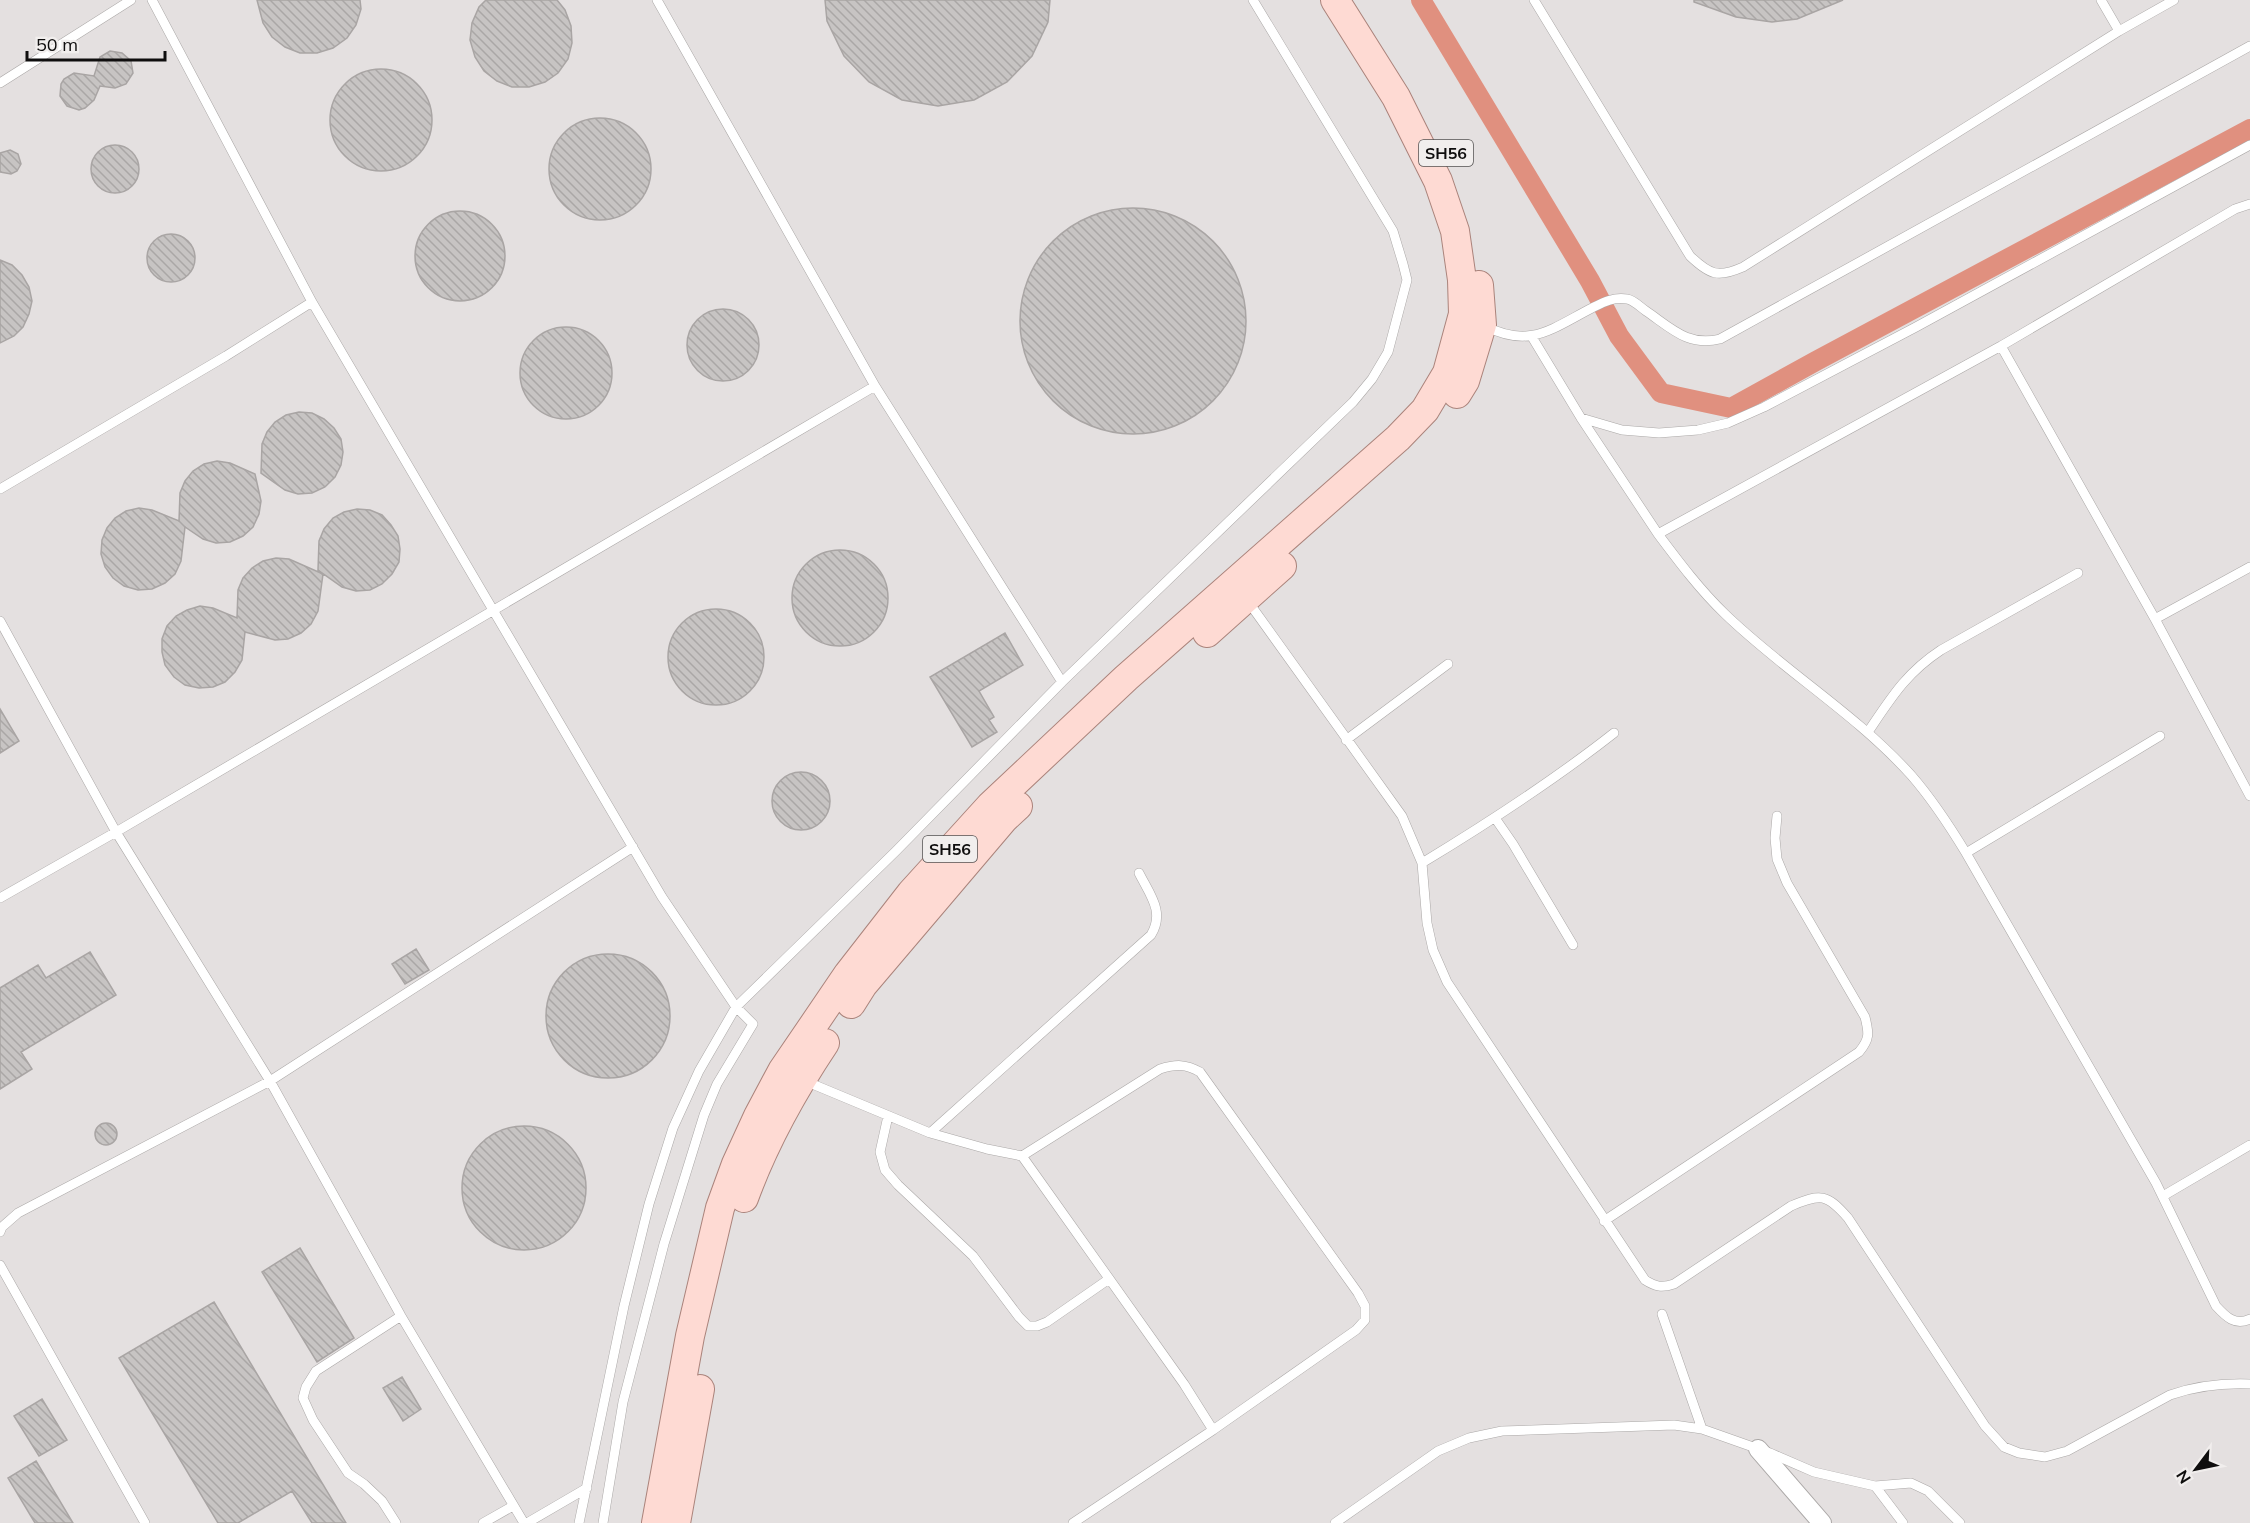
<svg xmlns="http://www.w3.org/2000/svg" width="2250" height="1523" font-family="Mulish,sans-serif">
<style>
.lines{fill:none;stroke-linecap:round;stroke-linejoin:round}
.canal{stroke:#e0907f;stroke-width:20}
.building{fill:url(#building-back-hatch);stroke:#a9a5a4;stroke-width:1.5}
.service-casing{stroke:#aba8a7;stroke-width:10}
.minor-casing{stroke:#aba8a7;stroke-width:20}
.primary-casing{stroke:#aa837b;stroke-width:30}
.service{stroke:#fff;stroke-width:9}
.minor{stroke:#fff;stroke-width:18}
.primary{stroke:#fedad3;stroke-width:28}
.labels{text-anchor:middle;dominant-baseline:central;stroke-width:4.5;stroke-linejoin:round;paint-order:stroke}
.shield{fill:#f1eeed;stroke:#535151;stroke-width:1.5}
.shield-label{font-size:16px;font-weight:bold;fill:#0f0e0e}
</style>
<defs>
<pattern id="building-back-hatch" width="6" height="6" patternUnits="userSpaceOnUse" patternTransform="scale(1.5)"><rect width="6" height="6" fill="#c7c4c3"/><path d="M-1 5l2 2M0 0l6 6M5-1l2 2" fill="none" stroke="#aaa7a6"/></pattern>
</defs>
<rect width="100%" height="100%" fill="#e4e0e0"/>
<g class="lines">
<path class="canal" d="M 1421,0 L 1590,281 L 1619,336 L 1661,393 L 1731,408 L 1816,361 L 2250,129"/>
</g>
<path class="building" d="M 257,0 L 360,0 L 361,9 L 356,25 L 347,38 L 333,48 L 317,53 L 300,53 L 285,47 L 272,37 L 263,23 Z
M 486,0 L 557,0 L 565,10 L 571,26 L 572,43 L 568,59 L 558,73 L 545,82 L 529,87 L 512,87 L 497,81 L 484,71 L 475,57 L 470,40 L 472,23 L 479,7 Z
M 825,0 L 1050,0 L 1048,22 L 1032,56 L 1007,82 L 974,100 L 938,106 L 902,100 L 869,82 L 844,56 L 827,21 Z
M 1694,0 L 1843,0 L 1797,19 L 1772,22 L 1736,17 L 1694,2 Z
M 110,51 L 122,53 L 131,61 L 133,73 L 126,84 L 115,88 L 100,86 L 94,100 L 85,108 L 79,110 L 67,106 L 60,96 L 61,84 L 64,79 L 74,73 L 94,76 L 100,57 Z
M330 120a51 51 0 1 1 102 0a51 51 0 1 1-102 0Z
M549 169a51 51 0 1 1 102 0a51 51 0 1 1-102 0Z
M91 169a24 24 0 1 1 48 0a24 24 0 1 1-48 0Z
M 10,150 L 18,154 L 21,164 L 17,171 L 11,174 L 0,172 L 0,153 Z
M1020 321a113 113 0 1 1 226 0a113 113 0 1 1-226 0Z
M415 256a45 45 0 1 1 90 0a45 45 0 1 1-90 0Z
M147 258a24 24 0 1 1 48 0a24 24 0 1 1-48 0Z
M 0,260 L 12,265 L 22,275 L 29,287 L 32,301 L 29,314 L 23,327 L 14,336 L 0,343 Z
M687 345a36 36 0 1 1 72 0a36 36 0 1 1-72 0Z
M520 373a46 46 0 1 1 92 0a46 46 0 1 1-92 0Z
M 299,412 L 312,413 L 324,419 L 334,428 L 341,439 L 343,452 L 341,465 L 335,477 L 325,487 L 312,493 L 298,494 L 285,490 L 261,473 L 262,444 L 267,432 L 275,422 L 286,415 Z
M 217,461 L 230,463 L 255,474 L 261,501 L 259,514 L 253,527 L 243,536 L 230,542 L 216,543 L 203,539 L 185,527 L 181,561 L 175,574 L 165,583 L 152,589 L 138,590 L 124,586 L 113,578 L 105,567 L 101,554 L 102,540 L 107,528 L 115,518 L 126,511 L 139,508 L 152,510 L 179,521 L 180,493 L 185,481 L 193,471 L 204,464 Z
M 357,509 L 370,510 L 382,515 L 391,525 L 398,536 L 400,549 L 399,562 L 392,574 L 382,584 L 370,590 L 356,591 L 342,587 L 318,570 L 319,541 L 324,529 L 333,518 L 344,512 Z
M792 598a48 48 0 1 1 96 0a48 48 0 1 1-96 0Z
M 276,558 L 289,559 L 323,574 L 318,611 L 311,624 L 301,633 L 288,639 L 275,640 L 245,632 L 242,660 L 235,672 L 225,682 L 213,687 L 199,688 L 185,685 L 174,677 L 165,665 L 162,652 L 162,639 L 167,626 L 176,616 L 187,610 L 200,606 L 213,608 L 237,618 L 238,590 L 243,578 L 252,568 L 263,561 Z
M668 657a48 48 0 1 1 96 0a48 48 0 1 1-96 0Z
M 1005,633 L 1023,665 L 979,691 L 994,717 L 989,720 L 997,732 L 972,747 L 930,677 Z
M 0,709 L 19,741 L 0,753 Z
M772 801a29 29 0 1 1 58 0a29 29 0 1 1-58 0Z
M 416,949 L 429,970 L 405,984 L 392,964 Z
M 90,952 L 116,995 L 21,1052 L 32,1069 L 0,1089 L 0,988 L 38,965 L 46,978 Z
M546 1016a62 62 0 1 1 124 0a62 62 0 1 1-124 0Z
M95 1134a11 11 0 1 1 22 0a11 11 0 1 1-22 0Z
M462 1188a62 62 0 1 1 124 0a62 62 0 1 1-124 0Z
M 300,1248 L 354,1338 L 317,1362 L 262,1272 Z
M 214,1302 L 346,1523 L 312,1523 L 292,1491 L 238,1523 L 218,1523 L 119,1358 Z
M 402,1377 L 421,1409 L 403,1421 L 383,1388 Z
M 42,1399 L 67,1440 L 39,1456 L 14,1416 Z
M 36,1461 L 73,1523 L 35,1523 L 8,1478 Z"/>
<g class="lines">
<g class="service-casing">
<path id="service" d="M 152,0 L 312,302 L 493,610 L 662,897 L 736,1007 L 753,1024 L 717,1084 L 704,1115 L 664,1244 L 623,1402 L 603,1523
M 1534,0 L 1690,256 C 1710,275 1718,278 1743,267 L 2119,31 L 2174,0
M 2101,0 L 2119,31
M 0,83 L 131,0
M 1485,326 C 1530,349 1551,329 1592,308 C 1604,302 1613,297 1627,299 C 1634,300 1640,307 1646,311 C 1671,328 1688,347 1720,339 L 2250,46
M 1532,337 L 1581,418 L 1658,534 L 2001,346 L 2235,209 L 2250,204
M 2001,346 L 2155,619 L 2250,796
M 875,386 L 1062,682
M 1581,418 L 1622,430 L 1659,433 L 1698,430 L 1728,423 L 1764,407 L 1916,327 L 2250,145
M 0,489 L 226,356 L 312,302
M 1658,534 C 1679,562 1700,590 1725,614 C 1784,671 1856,714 1911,775 C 1932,799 1949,825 1966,853 L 2156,1183 L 2216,1306 C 2226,1317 2235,1326 2250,1319
M 1247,600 L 1402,816 L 1422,863 L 1427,923 L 1433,950 L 1447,982 L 1645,1280 C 1656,1287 1662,1288 1674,1284 L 1791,1206 C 1821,1193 1827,1194 1848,1218 L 1985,1426 L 2004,1447 L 2019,1453 L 2045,1457 L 2067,1451 L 2170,1395 C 2196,1386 2223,1383 2250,1384
M 2155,619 L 2250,567
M 0,621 L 116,832 L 270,1081 L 401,1316 L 524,1523
M 1868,732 C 1891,698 1906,673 1941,650 L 2078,573
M 1346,740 L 1448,664
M 1495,818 L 1513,844 L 1573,945
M 1966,853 L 2160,736
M 1422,863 C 1488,823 1553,781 1614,733
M 0,898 L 116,832 L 875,386 L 657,0
M 805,1081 L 930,1133 L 987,1149 L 1022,1156 L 1184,1384 L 1213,1430
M 888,1116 L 880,1152 L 885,1170 L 898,1185 L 973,1256 L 1019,1317 L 1028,1326 L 1037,1326 L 1047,1322 L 1109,1279
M 930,1133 L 1151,935 C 1165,912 1150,895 1139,873
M 1022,1156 L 1160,1069 C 1176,1064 1186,1064 1200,1072 L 1358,1293 L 1365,1306 L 1365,1320 L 1356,1330 L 1213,1430 L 1073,1523
M 2163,1196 L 2250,1145
M 1604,1221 L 1859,1052 C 1870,1039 1869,1033 1865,1017 L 1787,883 L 1777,859 L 1775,838 L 1777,816
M 0,1232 L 2,1227 L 18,1213 L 270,1081 L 633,847
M 0,1265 L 145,1523
M 1662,1314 L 1702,1429
M 1875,1486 L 1911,1483 L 1928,1491 L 1960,1523
M 396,1523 L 382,1501 L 364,1484 L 348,1473 L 313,1420 L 303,1398 L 306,1387 L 316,1371 L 401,1316
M 483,1523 L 513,1506
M 527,1523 L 587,1488
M 579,1523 L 624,1306 L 649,1204 L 673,1128 L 699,1071 L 736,1007 L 896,851 L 1062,682 L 1353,402 L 1372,379 L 1388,352 L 1407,280 L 1403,264 L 1393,231 L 1253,0
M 1335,1523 L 1438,1451 L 1469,1438 L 1502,1431 L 1674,1425 L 1702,1429 L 1770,1453 L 1814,1472 L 1875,1486 L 1903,1523"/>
</g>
<g class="minor-casing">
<path id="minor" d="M 1758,1449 L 1822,1523"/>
</g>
<g class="primary-casing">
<path id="primary" d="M 1457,394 L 1465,381 L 1482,325 L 1479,285
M 1207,633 L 1282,566
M 851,1004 L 863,985 L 1004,819 L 1018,806
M 744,1198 C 764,1143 793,1091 825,1043
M 656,1523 L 690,1336 L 720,1208 L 736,1164 L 758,1116 L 782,1071 L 848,974 L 911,893 L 990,806 L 1126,678 L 1398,438 L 1425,410 L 1447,373 L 1463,314 L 1462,280 L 1455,231 L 1438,181 L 1396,97 L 1335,0
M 676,1523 L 700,1389"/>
</g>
<use href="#service" class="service"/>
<use href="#minor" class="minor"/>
<use href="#primary" class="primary"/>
</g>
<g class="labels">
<g class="shield">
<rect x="1419" y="140" width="54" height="26" rx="4.5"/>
<rect x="923" y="836" width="54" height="26" rx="4.5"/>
</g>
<g class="shield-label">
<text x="1446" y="153">SH56</text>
<text x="950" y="849">SH56</text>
</g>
</g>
<g transform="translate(2196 1469) rotate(238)" stroke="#f1eeed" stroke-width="4.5" paint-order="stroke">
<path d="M0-4.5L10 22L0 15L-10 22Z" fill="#0f0e0e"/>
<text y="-9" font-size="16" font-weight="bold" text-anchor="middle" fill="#0f0e0e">N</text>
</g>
<path d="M27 51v9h138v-9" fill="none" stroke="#0f0e0e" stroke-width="3"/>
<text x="36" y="51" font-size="18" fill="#0f0e0e" stroke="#f1eeed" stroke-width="4.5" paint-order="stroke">50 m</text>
</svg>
